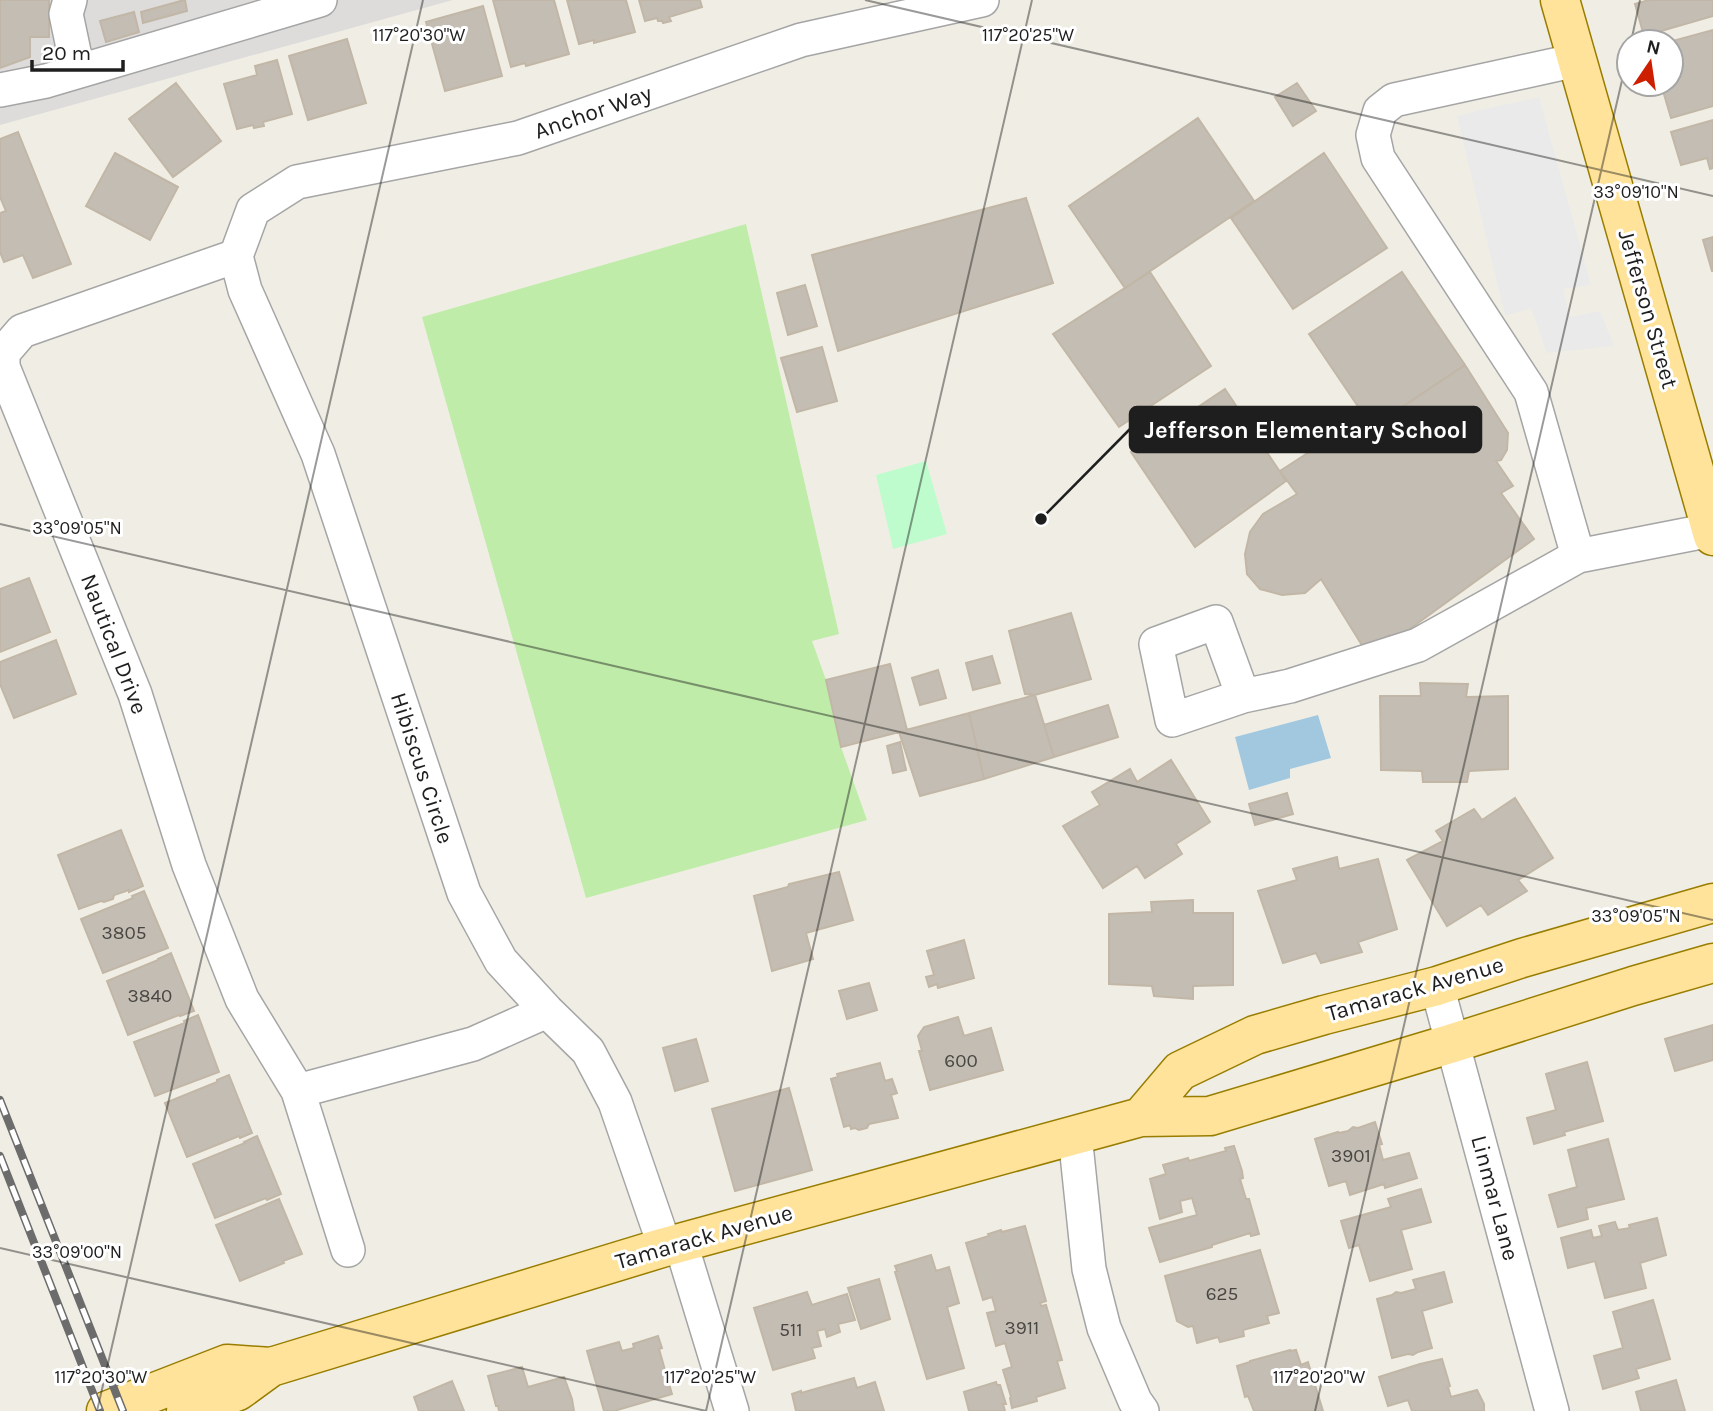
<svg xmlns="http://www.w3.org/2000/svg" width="1713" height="1411" font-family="Karla,sans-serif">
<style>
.residential{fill:#dddcdb}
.grass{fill:#bfeca8}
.park{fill:#bffccd}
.parking{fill:#eaeaea}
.water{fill:#a2c8df}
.building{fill:#c4bdb3;stroke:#c2b7a6;stroke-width:2}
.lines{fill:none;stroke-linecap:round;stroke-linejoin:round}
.minor-casing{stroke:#a5a5a5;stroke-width:36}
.major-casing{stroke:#997d00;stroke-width:41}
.minor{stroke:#fff;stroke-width:33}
.major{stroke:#ffe39a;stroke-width:38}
.rail-casing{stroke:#6c6c6c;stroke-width:8}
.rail{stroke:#fff;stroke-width:5;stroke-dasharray:16;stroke-linecap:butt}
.ticks{fill:none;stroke:#1e1e1e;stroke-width:2;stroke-opacity:0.45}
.labels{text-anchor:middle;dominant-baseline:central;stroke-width:6;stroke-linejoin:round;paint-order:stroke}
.number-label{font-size:19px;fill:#484643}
.street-label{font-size:23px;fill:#1e1e1e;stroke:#fff}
.ticks-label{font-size:18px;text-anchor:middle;fill:#1e1e1e;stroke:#fff;stroke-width:6;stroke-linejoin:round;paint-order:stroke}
.leader{fill:none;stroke:#1e1e1e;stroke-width:2.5}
.callout-dot{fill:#1e1e1e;stroke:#fff;stroke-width:2.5}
.callout{fill:#1e1e1e;stroke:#1e1e1e;stroke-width:2.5}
.callout-label{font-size:24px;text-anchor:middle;font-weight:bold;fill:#fff}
</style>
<rect width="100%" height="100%" fill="#f0eee4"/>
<path class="residential" d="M 0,0 L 453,0 L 0,125 Z"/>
<path class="grass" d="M 746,224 L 839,634 L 812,641 L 826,680 L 841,747 L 867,820 L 586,898 L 422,317 Z"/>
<path class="park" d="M 926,461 L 947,534 L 893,549 L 876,475 Z"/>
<path class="parking" d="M 1539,97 L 1591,285 L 1563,289 L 1570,317 L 1600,311 L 1614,346 L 1547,353 L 1531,308 L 1505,316 L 1457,116 L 1476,111 Z"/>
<path class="water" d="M 1318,715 L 1331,758 L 1290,769 L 1290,778 L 1249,790 L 1235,737 Z"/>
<path class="building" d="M 0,0 L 49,0 L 49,37 L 30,37 L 30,57 L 0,68 Z
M 184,0 L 185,0 L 187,11 L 143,23 L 141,12 Z
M 493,0 L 554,0 L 569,54 L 526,66 L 525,63 L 511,67 Z
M 567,0 L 626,0 L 635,32 L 594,43 L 594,40 L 579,44 Z
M 639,0 L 700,0 L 702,7 L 669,17 L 671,21 L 663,23 L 662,21 L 658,21 L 657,18 L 645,21 Z
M 1649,0 L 1713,0 L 1713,16 L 1644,36 L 1635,4 Z
M 483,6 L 502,76 L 445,91 L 426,22 Z
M 134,12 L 139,32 L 106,42 L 100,21 Z
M 1713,30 L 1713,106 L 1671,118 L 1661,84 L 1671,84 L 1671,42 L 1669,42 Z
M 347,39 L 366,103 L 308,120 L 289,56 Z
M 277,60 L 292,114 L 263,122 L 264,126 L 254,128 L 253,125 L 237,129 L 224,84 L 257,75 L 255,66 Z
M 176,83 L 221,141 L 173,177 L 129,119 Z
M 1297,83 L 1316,111 L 1293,126 L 1275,97 Z
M 1198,118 L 1254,201 L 1125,288 L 1069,206 Z
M 1713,120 L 1713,168 L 1710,169 L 1707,158 L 1681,165 L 1671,132 Z
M 18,132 L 71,264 L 33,278 L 23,255 L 4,262 L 0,252 L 0,213 L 6,211 L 0,197 L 0,139 Z
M 115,153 L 178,187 L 150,240 L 86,206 Z
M 1324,153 L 1387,248 L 1293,309 L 1231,218 Z
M 1026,198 L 1053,283 L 838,351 L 812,255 Z
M 1713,237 L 1713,271 L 1712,271 L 1703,240 Z
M 1150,272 L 1211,366 L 1119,427 L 1053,334 Z
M 1402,272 L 1465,365 L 1372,427 L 1309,334 Z
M 805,285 L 817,326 L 788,335 L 777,293 Z
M 822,347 L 837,401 L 797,412 L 781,358 Z
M 1465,365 L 1508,433 L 1507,450 L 1501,460 L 1496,461 L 1513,486 L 1501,493 L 1534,539 L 1393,641 L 1389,635 L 1365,650 L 1321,579 L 1305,593 L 1282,595 L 1260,589 L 1247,574 L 1245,554 L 1250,532 L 1263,514 L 1297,494 L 1280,471 L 1365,416 L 1372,427 Z
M 1225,389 L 1286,481 L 1195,547 L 1131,452 Z
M 29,578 L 50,632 L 0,652 L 0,589 Z
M 1071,613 L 1091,679 L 1035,695 L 1025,694 L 1009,631 Z
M 56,640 L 76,694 L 14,718 L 0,684 L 0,662 Z
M 992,656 L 1000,683 L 973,690 L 966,663 Z
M 890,664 L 907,730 L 841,747 L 826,680 Z
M 938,670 L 946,698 L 920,705 L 912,678 Z
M 1420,683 L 1468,684 L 1466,697 L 1508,696 L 1508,769 L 1469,771 L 1467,782 L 1423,782 L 1422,771 L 1381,770 L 1380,696 L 1421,696 Z
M 1035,695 L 1054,757 L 984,779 L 969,713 Z
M 1108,705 L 1118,737 L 1054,757 L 1044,725 Z
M 969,713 L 984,779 L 920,796 L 899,732 Z
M 900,742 L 906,770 L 893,773 L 887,746 Z
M 1171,760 L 1210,822 L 1176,844 L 1182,854 L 1145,878 L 1137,866 L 1103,888 L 1063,826 L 1100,805 L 1092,792 L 1130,769 L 1137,782 Z
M 1287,793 L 1293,814 L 1255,825 L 1249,804 Z
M 1515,798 L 1553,858 L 1518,880 L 1527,891 L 1488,915 L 1481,905 L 1447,926 L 1407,860 L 1443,841 L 1436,831 L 1474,809 L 1482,820 Z
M 121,830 L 143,886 L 129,892 L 129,890 L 114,895 L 113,899 L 104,902 L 101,901 L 79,909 L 58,855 Z
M 1337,857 L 1339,869 L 1378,859 L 1397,929 L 1358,942 L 1362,952 L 1321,963 L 1316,953 L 1283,963 L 1258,891 L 1297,880 L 1293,869 Z
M 839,872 L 853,920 L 806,933 L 813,959 L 772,971 L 754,896 L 788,887 L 789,884 Z
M 144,891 L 168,948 L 103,973 L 81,919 L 133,898 L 132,896 Z
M 1193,900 L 1193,913 L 1233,913 L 1233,985 L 1193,986 L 1193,999 L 1154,996 L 1152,986 L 1109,984 L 1109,914 L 1152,912 L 1151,902 Z
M 964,940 L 974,978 L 938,988 L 937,984 L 929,987 L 926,977 L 934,975 L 927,951 Z
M 171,953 L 194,1011 L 180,1016 L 179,1015 L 128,1035 L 107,981 L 158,960 L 158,959 Z
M 869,983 L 877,1010 L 847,1019 L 839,991 Z
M 198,1015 L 219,1072 L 155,1096 L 134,1042 L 185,1023 L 184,1021 Z
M 958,1017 L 964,1036 L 991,1028 L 1003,1070 L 930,1090 L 919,1051 L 922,1051 L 918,1036 L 924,1027 Z
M 1713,1025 L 1713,1060 L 1675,1071 L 1665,1039 Z
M 696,1039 L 708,1081 L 675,1091 L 663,1048 Z
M 1587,1062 L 1603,1121 L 1564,1132 L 1565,1135 L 1534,1144 L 1527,1118 L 1556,1110 L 1546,1074 Z
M 880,1063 L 885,1081 L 892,1079 L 897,1093 L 891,1095 L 898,1118 L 869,1124 L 867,1128 L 859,1130 L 855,1128 L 851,1129 L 850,1125 L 844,1127 L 831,1079 L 838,1077 L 837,1074 Z
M 229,1075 L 252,1133 L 240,1138 L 239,1136 L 187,1157 L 165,1103 L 217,1082 L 217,1080 Z
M 789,1088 L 812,1170 L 735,1191 L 712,1109 Z
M 1375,1122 L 1382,1144 L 1379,1145 L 1383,1160 L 1409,1153 L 1417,1178 L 1385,1188 L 1384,1184 L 1350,1195 L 1346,1181 L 1329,1186 L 1315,1139 L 1338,1132 L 1339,1133 L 1348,1131 L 1353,1127 L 1358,1128 Z
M 257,1136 L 281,1194 L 267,1200 L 266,1198 L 215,1218 L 193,1164 L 245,1143 L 244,1142 Z
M 1608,1139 L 1624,1199 L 1586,1208 L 1588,1219 L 1558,1227 L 1549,1195 L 1577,1187 L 1568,1150 Z
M 1234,1146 L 1242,1171 L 1243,1178 L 1240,1179 L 1246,1199 L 1249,1199 L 1259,1234 L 1251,1236 L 1250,1233 L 1212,1245 L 1212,1247 L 1160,1262 L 1149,1228 L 1197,1215 L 1192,1198 L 1180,1201 L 1182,1212 L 1160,1219 L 1150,1179 L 1166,1174 L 1163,1165 L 1188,1158 L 1189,1161 L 1226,1151 L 1225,1148 Z
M 1421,1189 L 1431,1222 L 1401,1230 L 1412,1269 L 1370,1281 L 1359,1245 L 1349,1248 L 1341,1221 L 1391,1207 L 1388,1199 Z
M 279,1199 L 302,1254 L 283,1261 L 284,1263 L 240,1281 L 216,1225 Z
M 1657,1218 L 1666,1255 L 1640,1263 L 1646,1288 L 1605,1298 L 1595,1261 L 1568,1268 L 1561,1238 L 1591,1230 L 1593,1238 L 1602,1236 L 1599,1226 L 1615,1222 L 1618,1230 L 1630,1228 L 1629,1225 Z
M 1025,1226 L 1046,1301 L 1040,1303 L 1041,1306 L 1046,1305 L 1062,1360 L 1057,1361 L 1065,1388 L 1036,1397 L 1037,1401 L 1012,1408 L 1010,1398 L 1011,1397 L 1003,1370 L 1012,1367 L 1005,1343 L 996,1346 L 987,1313 L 996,1311 L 992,1297 L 983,1300 L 966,1243 L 989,1236 L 988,1234 L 1001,1230 L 1002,1232 Z
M 1260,1250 L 1279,1313 L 1267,1316 L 1269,1323 L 1243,1330 L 1244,1336 L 1220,1342 L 1218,1337 L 1197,1343 L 1193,1326 L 1188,1327 L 1177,1321 L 1165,1276 Z
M 931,1255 L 936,1271 L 949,1267 L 959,1303 L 947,1307 L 964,1368 L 927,1379 L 895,1272 L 897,1271 L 895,1266 Z
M 1444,1272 L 1452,1302 L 1422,1311 L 1432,1348 L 1418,1352 L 1413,1355 L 1408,1354 L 1392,1358 L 1377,1299 L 1392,1295 L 1396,1292 L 1401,1293 L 1416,1289 L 1413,1280 Z
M 879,1279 L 890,1319 L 861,1329 L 848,1288 Z
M 807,1292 L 812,1305 L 847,1294 L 855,1320 L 838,1324 L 840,1332 L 827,1337 L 825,1329 L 817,1331 L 821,1346 L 812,1348 L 815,1358 L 773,1370 L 754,1308 Z
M 1653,1300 L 1670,1359 L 1636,1369 L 1639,1378 L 1603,1389 L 1594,1356 L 1623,1348 L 1613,1312 Z
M 658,1336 L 662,1348 L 659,1349 L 672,1394 L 614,1411 L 604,1411 L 587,1351 L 619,1342 L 622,1351 L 634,1348 L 633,1344 Z
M 1290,1350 L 1290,1351 L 1296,1350 L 1301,1365 L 1308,1362 L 1323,1411 L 1254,1411 L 1248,1396 L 1245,1397 L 1237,1366 L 1250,1362 L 1250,1361 Z
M 1442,1359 L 1450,1386 L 1448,1387 L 1451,1397 L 1477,1390 L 1484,1404 L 1484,1411 L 1412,1411 L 1408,1400 L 1388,1406 L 1379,1377 L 1420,1364 Z
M 522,1367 L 528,1387 L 564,1377 L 572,1399 L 574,1411 L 499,1411 L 498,1406 L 496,1406 L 488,1376 Z
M 854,1378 L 857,1388 L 875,1382 L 884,1411 L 796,1411 L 792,1394 L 801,1391 L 801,1393 Z
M 1676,1380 L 1685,1411 L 1641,1411 L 1636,1392 Z
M 452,1381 L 464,1411 L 419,1411 L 414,1397 Z
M 996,1382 L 997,1385 L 1000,1385 L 1006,1404 L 1003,1404 L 1005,1411 L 969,1411 L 964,1392 Z"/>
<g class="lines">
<g class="minor-casing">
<path id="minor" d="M 70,0 L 66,14 L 78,71
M 1577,60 L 1394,100 L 1380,111 L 1373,135 L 1378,158 L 1531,392 L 1578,556
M 0,90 L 46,81 L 320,0
M 236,256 L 22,331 L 3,353 L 3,367 L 135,694 L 189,865 L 242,999 L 298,1091 L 348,1250
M 236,256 L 245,290 L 318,454 L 464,893 L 501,961 L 547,1011 L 588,1051 L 615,1102 L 665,1247
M 236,256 L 253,210 L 297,182 L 518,138 L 801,40 L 982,0
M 1243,696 L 1216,622 L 1156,644 L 1172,720 L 1243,696 L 1290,686 L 1418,645 L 1578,556 L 1711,530
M 1437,986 L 1552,1411
M 298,1091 L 473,1044 L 547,1011
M 1075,1135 L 1089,1269 L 1104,1328 L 1135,1401 L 1142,1411
M 681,1244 L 732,1411"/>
</g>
<g class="major-casing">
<path id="major" d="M 1560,0 L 1713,536
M 1141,1117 L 1180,1071 L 1255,1035 L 1324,1015 L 1437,986 L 1522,958 L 1713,903
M 106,1411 L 227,1364 L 271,1367
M 186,1411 L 238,1391 L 271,1367 L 665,1247 L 1141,1117 L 1210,1116 L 1453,1043 L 1633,986 L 1713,963"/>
</g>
<use href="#minor" class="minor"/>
<use href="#major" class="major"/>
<g class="rail-casing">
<path id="rail" d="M 0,1100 L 123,1411
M 0,1156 L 100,1411"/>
</g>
<use href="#rail" class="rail"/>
</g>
<path class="ticks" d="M 865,0 L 1713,196M 1631,42 L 1640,0M 0,524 L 1713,920M 0,1248 L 706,1411M 97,1411 L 423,0M 706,1411 L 1032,0M 1315,1411 L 1629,50"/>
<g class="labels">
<g class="number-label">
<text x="124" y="933">3805</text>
<text x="150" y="996">3840</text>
<text x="961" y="1061">600</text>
<text x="1351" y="1156">3901</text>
<text x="1222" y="1294">625</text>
<text x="1022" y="1328">3911</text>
<text x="791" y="1330">511</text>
</g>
<g class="street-label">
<text transform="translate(593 112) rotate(-19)">Anchor Way</text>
<text transform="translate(1648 309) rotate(74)">Jefferson Street</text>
<text transform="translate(114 644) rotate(69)">Nautical Drive</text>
<text transform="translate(422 768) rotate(72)">Hibiscus Circle</text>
<text transform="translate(1415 989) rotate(-16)">Tamarack Avenue</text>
<text transform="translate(1495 1198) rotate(75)">Linmar Lane</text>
<text transform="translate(704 1237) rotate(-16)">Tamarack Avenue</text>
</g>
</g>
<g class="ticks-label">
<text x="419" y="41">117°20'30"W</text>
<text x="1028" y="41">117°20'25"W</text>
<text x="1636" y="198">33°09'10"N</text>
<text x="77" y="534">33°09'05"N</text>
<text x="1636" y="922">33°09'05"N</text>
<text x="77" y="1258">33°09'00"N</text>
<text x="101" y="1383">117°20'30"W</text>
<text x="710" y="1383">117°20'25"W</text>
<text x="1319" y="1383">117°20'20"W</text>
</g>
<path class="leader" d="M1041 519L1130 429"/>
<circle class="callout-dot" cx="1041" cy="519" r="7"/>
<rect class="callout" x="1130" y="407" width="351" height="45" rx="7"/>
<g class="callout-label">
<text x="1306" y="438">Jefferson Elementary School</text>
</g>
<g transform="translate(1650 63) rotate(13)"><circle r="33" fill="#ffffff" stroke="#a5a5a5" stroke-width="2"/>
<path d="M0-5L12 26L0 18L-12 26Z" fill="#cd1f00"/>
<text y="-10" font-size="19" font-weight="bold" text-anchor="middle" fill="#1e1e1e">N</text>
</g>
<path d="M32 60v10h91v-10" fill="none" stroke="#1e1e1e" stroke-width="3.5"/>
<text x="42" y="60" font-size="21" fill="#1e1e1e" stroke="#ffffff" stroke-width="5" paint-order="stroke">20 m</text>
</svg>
